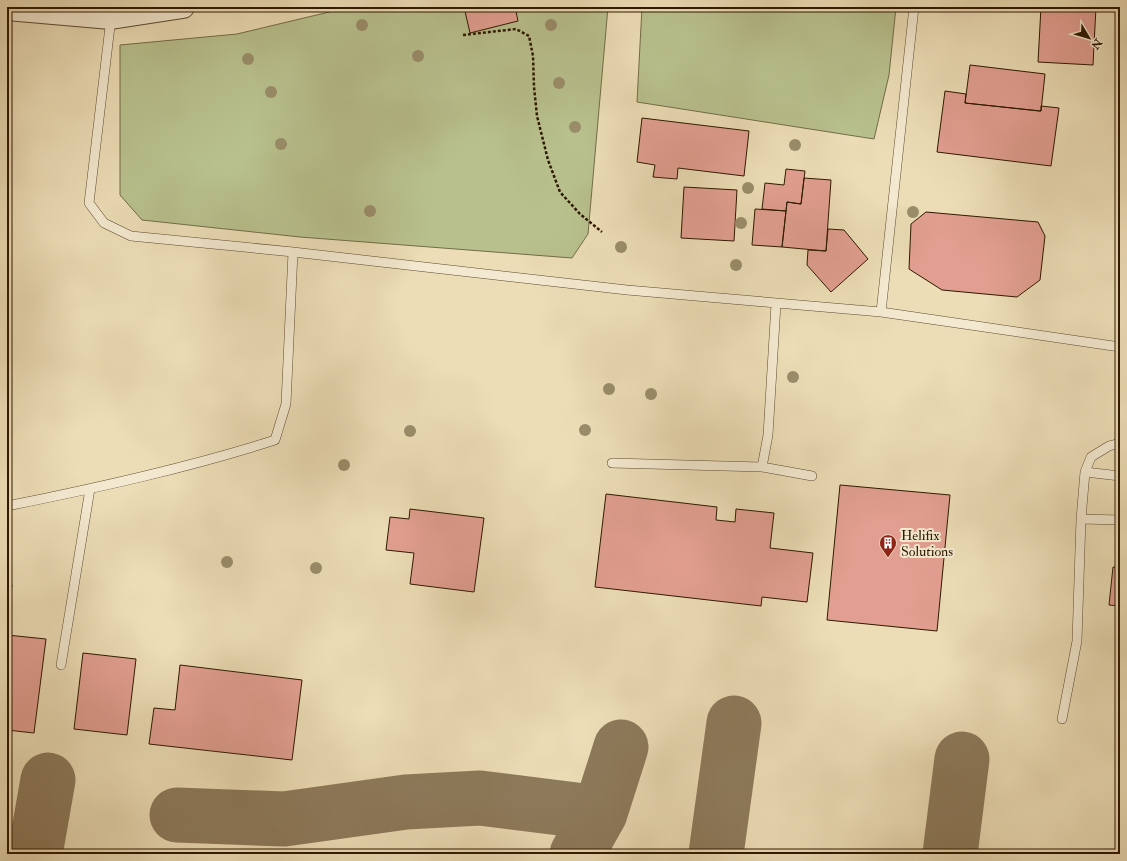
<svg xmlns="http://www.w3.org/2000/svg" width="1127" height="861" font-family="'IM FELL Double Pica',serif">
<style>
.green{fill:#b8c18e;stroke:#736c47}
.lines{fill:none;stroke-linecap:round;stroke-linejoin:round}
.taxiway{stroke:#8d7a5b;stroke-width:55}
.building{fill:#e29f91;stroke:#2e1800}
.service-casing{stroke:#5e492e;stroke-width:10}
.tertiary-casing{stroke:#5e492e;stroke-width:24}
.path{stroke:#2e1800;stroke-width:2.5;stroke-dasharray:3 2;stroke-linecap:butt}
.service{stroke:#f3e9d0;stroke-width:9}
.tertiary{stroke:#f3e9d0;stroke-width:22}
.tree{fill:#9a8d6a}
.labels{text-anchor:middle;dominant-baseline:central;stroke-width:4;stroke-linejoin:round;paint-order:stroke}
.poi-label{font-size:14px;fill:#2e1800;stroke:#f3e9d0;text-anchor:start}
</style>
<rect width="100%" height="100%" fill="#ecddb6"/>
<filter id="stains"><feTurbulence type="fractalNoise" baseFrequency=".005" numOctaves="4"/><feColorMatrix values="0 0 0 0 .2 0 0 0 0 .09 0 0 0 0 .02 0 0 0 .5 -.17"/></filter>
<radialGradient id="worn" r=".72"><stop offset=".6" stop-color="#630" stop-opacity="0"/><stop offset="1" stop-color="#630" stop-opacity=".3"/></radialGradient>
<path class="green" d="M 350,7 L 608,7 L 588,234 L 572,258 L 300,237 L 142,220 L 120,195 L 120,45 L 237,34 Z
M 642,7 L 896,7 L 889,75 L 874,139 L 637,102 Z"/>
<g class="lines">
<path class="taxiway" d="M 177,815 L 284,819 L 406,802 L 480,798 L 600,813
M 35,854 L 48,780
M 577,854 L 600,813 L 621,747
M 716,854 L 734,723
M 950,854 L 962,759"/>
</g>
<path class="building" d="M 464,7 L 515,7 L 518,21 L 470,33 Z
M 1041,7 L 1096,7 L 1093,65 L 1038,62 Z
M 970,65 L 1045,74 L 1041,111 L 965,103 Z
M 945,91 L 966,94 L 965,103 L 1039,111 L 1041,111 L 1041,106 L 1059,108 L 1051,166 L 937,152 Z
M 642,118 L 749,131 L 744,176 L 678,168 L 677,179 L 653,177 L 655,165 L 637,162 Z
M 786,169 L 805,171 L 801,204 L 787,202 L 786,211 L 762,209 L 765,183 L 784,185 Z
M 804,178 L 831,180 L 826,251 L 782,247 L 787,202 L 801,204 Z
M 684,187 L 737,190 L 734,241 L 681,238 Z
M 755,209 L 786,211 L 782,247 L 752,245 Z
M 926,212 L 1038,222 L 1045,236 L 1040,280 L 1017,297 L 942,290 L 909,269 L 911,224 Z
M 828,229 L 844,230 L 868,259 L 831,292 L 807,265 L 808,250 L 826,251 Z
M 840,485 L 950,495 L 937,631 L 827,620 Z
M 606,494 L 717,507 L 716,520 L 735,522 L 736,509 L 774,513 L 770,548 L 813,553 L 807,602 L 762,597 L 761,606 L 595,587 Z
M 410,509 L 484,518 L 474,592 L 410,584 L 414,553 L 386,550 L 390,517 L 409,519 Z
M 1113,567 L 1120,568 L 1120,606 L 1109,605 Z
M 7,584 L 12,585 L 7,611 Z
M 7,635 L 46,639 L 34,733 L 7,730 Z
M 83,653 L 136,659 L 127,735 L 74,729 Z
M 180,665 L 302,680 L 292,760 L 149,744 L 154,708 L 175,710 Z"/>
<g class="lines">
<g class="service-casing">
<path id="service" d="M 111,18 L 89,203 L 104,223 L 131,236 L 293,252 L 627,290 L 881,312 L 1120,347
M 881,312 L 914,7
M 612,463 L 762,467 L 812,476
M 762,467 L 768,435 L 776,304
M 1085,472 L 1120,476
M 7,506 C 97,488 188,468 275,440 L 286,404 L 293,252
M 1081,519 L 1120,520
M 61,665 L 90,489
M 1062,719 L 1077,641 L 1081,519 L 1085,472 L 1091,457 L 1109,446 L 1120,443"/>
</g>
<g class="tertiary-casing">
<path id="tertiary" d="M 7,9 L 111,18 L 183,7"/>
</g>
<path class="path" d="M 463,35 L 516,29 L 529,36 L 533,56 L 534,87 L 537,116 L 548,160 L 560,192 L 580,214 L 602,232"/>
<use href="#service" class="service"/>
<use href="#tertiary" class="tertiary"/>
</g>
<g class="tree">
<circle cx="362" cy="25" r="6"/>
<circle cx="551" cy="25" r="6"/>
<circle cx="418" cy="56" r="6"/>
<circle cx="248" cy="59" r="6"/>
<circle cx="559" cy="83" r="6"/>
<circle cx="271" cy="92" r="6"/>
<circle cx="575" cy="127" r="6"/>
<circle cx="281" cy="144" r="6"/>
<circle cx="795" cy="145" r="6"/>
<circle cx="748" cy="188" r="6"/>
<circle cx="370" cy="211" r="6"/>
<circle cx="913" cy="212" r="6"/>
<circle cx="741" cy="223" r="6"/>
<circle cx="621" cy="247" r="6"/>
<circle cx="736" cy="265" r="6"/>
<circle cx="793" cy="377" r="6"/>
<circle cx="609" cy="389" r="6"/>
<circle cx="651" cy="394" r="6"/>
<circle cx="585" cy="430" r="6"/>
<circle cx="410" cy="431" r="6"/>
<circle cx="344" cy="465" r="6"/>
<circle cx="227" cy="562" r="6"/>
<circle cx="316" cy="568" r="6"/>
</g>
<defs>
<g id="building-pin" transform="scale(0.9)"><path d="M0 17L-7.5 6A9.5 9.5 0 1 1 7.5 6Z" fill="#8f2418" stroke="#f3e9d0"/><path d="M-4-6H4V6H1V3H-1V6H-4ZM-2.5-4.3h1.7v1.8h-1.7ZM.8-4.3h1.7v1.8H.8ZM-2.5-1h1.7V.8h-1.7ZM.8-1h1.7V.8H.8Z" fill="#fff"/></g>
</defs>
<g fill-rule="evenodd">
<use href="#building-pin" x="888" y="543"/>
</g>
<g class="labels">
<g class="poi-label">
<text x="901" y="535">Helifix<tspan x="901" dy="16">Solutions</tspan></text>
</g>
</g>
<rect width="1127" height="861" fill="none" stroke="#ecddb6" stroke-width="24"/>
<rect x="8" y="8" width="1111" height="845" fill="none" stroke="#2e1800" stroke-width="2"/>
<rect x="12" y="12" width="1103" height="837" fill="none" stroke="#2e1800"/>
<g transform="translate(1089 38) rotate(128)" stroke="#f3e9d0" stroke-width="3" paint-order="stroke">
<path d="M0-3L7 15L0 10L-7 15Z" fill="#2e1800"/>
<text y="-6" font-size="11" font-weight="bold" text-anchor="middle" fill="#2e1800">N</text>
</g>
<rect width="100%" height="100%" filter="url(#stains)"/>
<rect width="100%" height="100%" fill="url(#worn)"/>
</svg>
